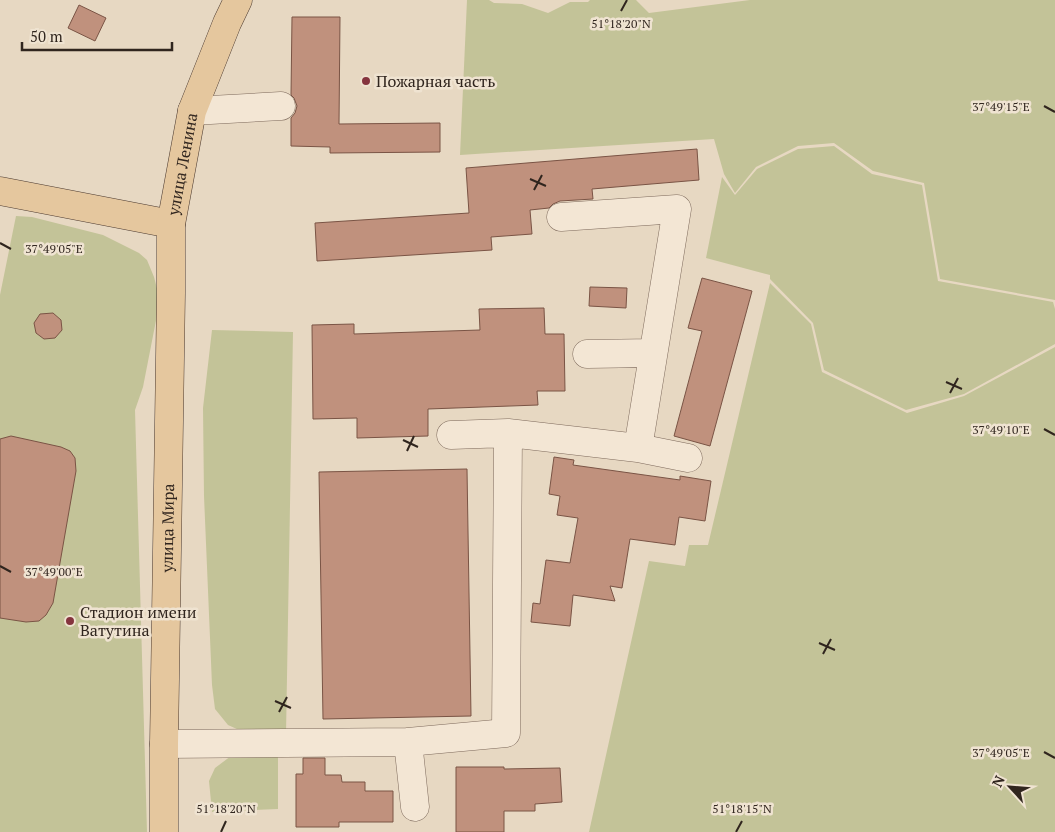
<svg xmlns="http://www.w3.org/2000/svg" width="1055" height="832" font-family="'PT Serif',serif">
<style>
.green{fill:#c3c398}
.building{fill:#c0917d;stroke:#7a5445}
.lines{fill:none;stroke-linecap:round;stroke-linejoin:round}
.minor-casing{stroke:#7e6a5c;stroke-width:29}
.major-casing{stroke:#4c3a30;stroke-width:29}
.minor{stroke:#f3e6d4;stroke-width:28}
.major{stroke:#e5c79e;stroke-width:28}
.ticks{fill:none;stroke:#30251e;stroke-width:2}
.poi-dot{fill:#85343e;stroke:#efe3d1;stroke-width:2}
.labels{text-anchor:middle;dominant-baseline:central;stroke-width:5;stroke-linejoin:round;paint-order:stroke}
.poi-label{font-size:16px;fill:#30251e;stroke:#efe3d1;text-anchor:start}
.street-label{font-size:16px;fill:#30251e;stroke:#efe3d1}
.ticks-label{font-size:12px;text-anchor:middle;fill:#30251e;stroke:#efe3d1;stroke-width:5;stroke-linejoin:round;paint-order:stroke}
</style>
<rect width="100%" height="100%" fill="#e7d8c2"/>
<path class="green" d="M 467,0 L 489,0 L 494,3 L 522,4 L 548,13 L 570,2 L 588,2 L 590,0 L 636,0 L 649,13 L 750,0 L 1055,0 L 1055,300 L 940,279 L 924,183 L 873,171 L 834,143 L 798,146 L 756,167 L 735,193 L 724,174 L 714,139 L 460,155 Z
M 834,146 L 872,174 L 922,185 L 938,281 L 1053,302 L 1055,309 L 1055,344 L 964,394 L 906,410 L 824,370 L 813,323 L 770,279 L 770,275 L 706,258 L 722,177 L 735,195 L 757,169 L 798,149 Z
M 16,216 L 32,217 L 103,235 L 139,253 L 147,260 L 154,277 L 160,300 L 143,387 L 135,410 L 147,832 L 0,832 L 0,295 Z
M 770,283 L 811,324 L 822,372 L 907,413 L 964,396 L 1055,347 L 1055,832 L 589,832 L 649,561 L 685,566 L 689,545 L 708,545 Z
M 212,330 L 293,332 L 286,735 L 248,734 L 228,725 L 215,709 L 212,685 L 204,496 L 203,408 Z
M 278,752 L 278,809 L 212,812 L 209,781 L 215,768 L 231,756 Z"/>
<path class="building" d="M 79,5 L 106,18 L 95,41 L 68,28 Z
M 292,17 L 340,17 L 339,124 L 440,123 L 440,152 L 330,153 L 330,147 L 291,146 L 291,118 L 295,113 L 297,106 L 294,98 L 291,95 Z
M 697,149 L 699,180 L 592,189 L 593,199 L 560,201 L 553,204 L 549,208 L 530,210 L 532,234 L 491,237 L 492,250 L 317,261 L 315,223 L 469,213 L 466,168 Z
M 702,278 L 752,291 L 710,446 L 674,436 L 702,331 L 688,328 Z
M 590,287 L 627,288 L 626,308 L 589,306 Z
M 544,308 L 545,334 L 564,334 L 565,391 L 537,391 L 538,405 L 428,409 L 428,436 L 357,438 L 357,418 L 313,419 L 312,325 L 354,324 L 354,334 L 480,330 L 479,309 Z
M 53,313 L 61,320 L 62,330 L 55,338 L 44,339 L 36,333 L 34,323 L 40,314 Z
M 11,436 L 61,447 L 70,451 L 75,458 L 76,471 L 53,603 L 46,615 L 39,621 L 26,622 L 0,618 L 0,439 Z
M 554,457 L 574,460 L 573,465 L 680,480 L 680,476 L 711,481 L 705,521 L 679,517 L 675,545 L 630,539 L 622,588 L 610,586 L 615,601 L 573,595 L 570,626 L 531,622 L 533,603 L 540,604 L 546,560 L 570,563 L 578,518 L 557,515 L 560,496 L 549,494 Z
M 467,469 L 471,716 L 323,719 L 319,472 Z
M 303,758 L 325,758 L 325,775 L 341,775 L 342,782 L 365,782 L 365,791 L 393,791 L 393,822 L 339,822 L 339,827 L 296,827 L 296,774 L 303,774 Z
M 456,767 L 504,767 L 504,769 L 560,768 L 562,802 L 535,804 L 535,811 L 504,811 L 504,832 L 456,832 Z"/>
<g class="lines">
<g class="minor-casing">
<path id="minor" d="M 192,111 L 281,106
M 561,217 L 677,209 L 638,448
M 587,354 L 653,353
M 508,433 L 638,448 L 688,458
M 408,742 L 415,807
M 164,744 L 408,742 L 506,733 L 508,433 L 451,435"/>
</g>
<g class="major-casing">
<g id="major">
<path d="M 0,191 L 171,224"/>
<path id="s1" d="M 164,832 L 164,744 L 171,293 L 171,224 L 192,111 L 227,23 L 238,0"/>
</g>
</g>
<use href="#minor" class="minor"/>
<use href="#major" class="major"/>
</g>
<path class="ticks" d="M 621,11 L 627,0M 1044,106 L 1055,112M 530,179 L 546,186M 534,190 L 542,175M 0,243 L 11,249M 946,382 L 962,389M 950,393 L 958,378M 1044,429 L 1055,435M 403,440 L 418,447M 407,451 L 414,436M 0,566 L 11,572M 819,643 L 835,650M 823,654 L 831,639M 275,701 L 291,708M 279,712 L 287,697M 1044,752 L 1055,758M 221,832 L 226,821M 736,832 L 742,821"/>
<g class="poi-dot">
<circle cx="366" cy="81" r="5"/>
<circle cx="70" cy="621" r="5"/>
</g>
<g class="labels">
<g class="poi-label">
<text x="376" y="81">Пожарная часть</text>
<text x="80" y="612">Стадион имени<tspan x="80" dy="18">Ватутина</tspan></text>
</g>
<g class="street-label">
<text stroke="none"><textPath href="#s1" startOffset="669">улица Ленина</textPath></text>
<text stroke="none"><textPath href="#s1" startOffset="304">улица Мира</textPath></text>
</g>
</g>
<g class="ticks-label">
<text x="621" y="28">51°18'20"N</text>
<text x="1001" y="111">37°49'15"E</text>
<text x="54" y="253">37°49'05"E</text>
<text x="1001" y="434">37°49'10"E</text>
<text x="54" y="576">37°49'00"E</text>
<text x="1001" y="757">37°49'05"E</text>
<text x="226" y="813">51°18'20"N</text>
<text x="742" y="813">51°18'15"N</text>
</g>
<g transform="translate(1010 787) rotate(296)" stroke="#efe3d1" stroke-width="4" paint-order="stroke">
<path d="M0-4L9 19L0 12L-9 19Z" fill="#30251e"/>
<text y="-8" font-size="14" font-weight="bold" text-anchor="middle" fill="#30251e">N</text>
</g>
<path d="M22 42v8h150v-8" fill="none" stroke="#30251e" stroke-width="2.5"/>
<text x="30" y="42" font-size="15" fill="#30251e" stroke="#efe3d1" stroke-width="4" paint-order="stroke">50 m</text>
</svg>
